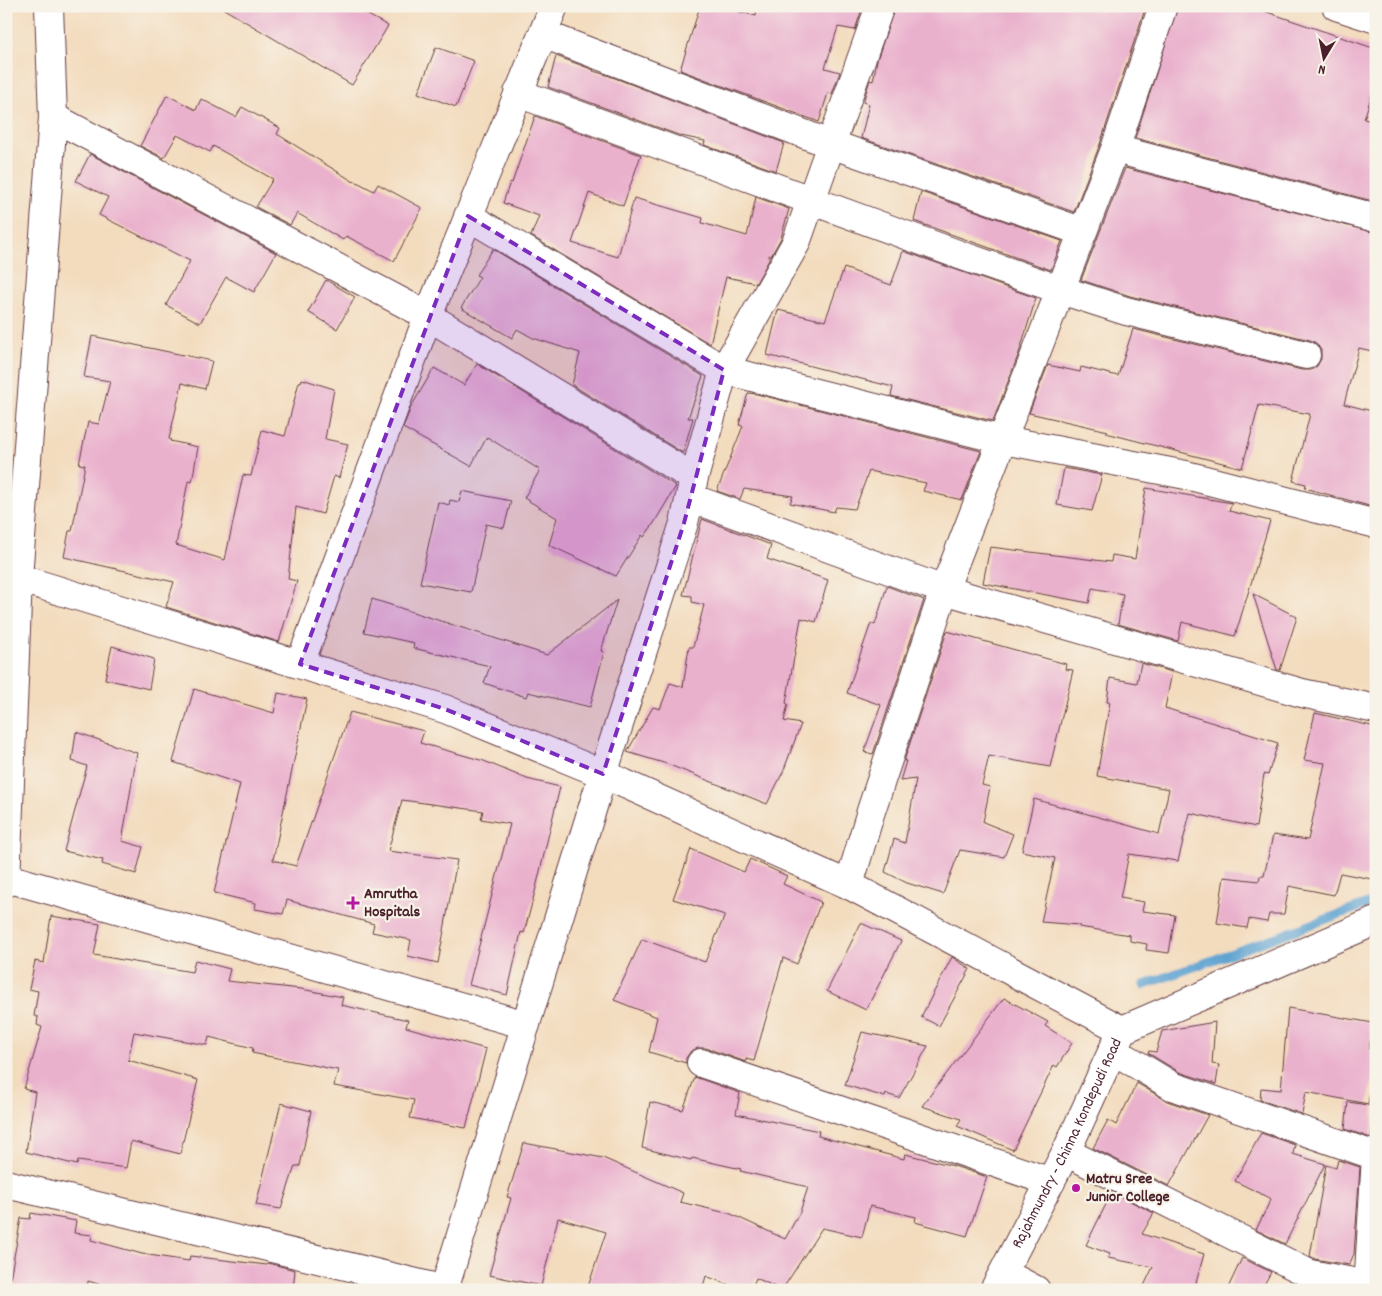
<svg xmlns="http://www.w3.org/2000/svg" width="1382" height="1296" font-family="Dekko,sans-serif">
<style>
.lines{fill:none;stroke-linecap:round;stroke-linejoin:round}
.stream{stroke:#5ba1d1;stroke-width:9}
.building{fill:#eab1cd}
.minor-casing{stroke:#633b41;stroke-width:30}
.major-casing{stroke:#633b41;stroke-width:30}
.minor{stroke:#fff;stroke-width:28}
.major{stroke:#fff;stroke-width:28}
.marked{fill:#7b2cbf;fill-opacity:0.2;stroke:#7b2cbf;stroke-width:4;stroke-dasharray:10 6;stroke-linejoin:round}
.poi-dot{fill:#b5179e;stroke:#f7f3e8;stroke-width:2}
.labels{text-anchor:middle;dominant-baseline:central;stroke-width:4.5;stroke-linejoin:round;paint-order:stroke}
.poi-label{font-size:16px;font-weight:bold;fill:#4a1f2b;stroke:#f7f3e8;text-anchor:start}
.street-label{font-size:16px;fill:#4a1f2b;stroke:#f7f3e8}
</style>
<rect width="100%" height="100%" fill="#f7f3e8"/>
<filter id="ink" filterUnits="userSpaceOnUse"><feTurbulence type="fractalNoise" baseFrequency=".02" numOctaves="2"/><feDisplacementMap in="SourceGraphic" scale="10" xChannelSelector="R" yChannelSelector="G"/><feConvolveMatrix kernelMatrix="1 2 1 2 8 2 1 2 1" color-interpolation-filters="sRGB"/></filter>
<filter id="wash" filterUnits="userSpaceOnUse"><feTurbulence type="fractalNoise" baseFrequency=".0096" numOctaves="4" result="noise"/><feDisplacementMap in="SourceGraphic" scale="20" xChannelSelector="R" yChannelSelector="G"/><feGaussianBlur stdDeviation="1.12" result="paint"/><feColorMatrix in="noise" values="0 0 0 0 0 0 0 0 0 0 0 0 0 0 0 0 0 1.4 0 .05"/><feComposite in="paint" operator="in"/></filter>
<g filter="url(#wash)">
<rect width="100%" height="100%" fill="#f3dbbd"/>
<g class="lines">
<path class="stream" d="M 1144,985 L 1376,901"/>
</g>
<g id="blocks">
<path class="building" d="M 219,6 L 352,6 L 388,26 L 352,85 Z
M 700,6 L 717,6 L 756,16 L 757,6 L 863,6 L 855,30 L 838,27 L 825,68 L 840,72 L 832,94 L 828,93 L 819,122 L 680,70 Z
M 895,6 L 1146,6 L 1100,144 L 1074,212 L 861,138 L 869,104 L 863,102 L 870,80 L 873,81 L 877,60 Z
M 1178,6 L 1265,6 L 1264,11 L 1376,49 L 1376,82 L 1364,119 L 1376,122 L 1376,202 L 1135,138 Z
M 436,47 L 474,61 L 456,107 L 418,93 Z
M 556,56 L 594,70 L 593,71 L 607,75 L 784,143 L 776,171 L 704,145 L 705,141 L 681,136 L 548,87 Z
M 167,95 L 196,110 L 201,99 L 236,117 L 242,107 L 280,128 L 277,134 L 354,182 L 355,181 L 374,191 L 378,184 L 422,208 L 394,261 L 346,236 L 343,240 L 297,213 L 290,225 L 256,207 L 273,179 L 213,146 L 210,152 L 177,135 L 164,158 L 140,146 Z
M 535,116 L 641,155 L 623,206 L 589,193 L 572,243 L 618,257 L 634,198 L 703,218 L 702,223 L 747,236 L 756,197 L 789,209 L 781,238 L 771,256 L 769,255 L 769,260 L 756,283 L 726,277 L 710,344 L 531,236 L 539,216 L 503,203 L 510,182 L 512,183 Z
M 90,154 L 276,253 L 254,292 L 226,277 L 200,323 L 166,305 L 190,261 L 99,215 L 108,197 L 76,181 Z
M 1125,168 L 1376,233 L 1376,352 L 1359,348 L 1344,404 L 1376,412 L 1376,426 L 1370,450 L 1376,451 L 1376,508 L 1305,488 L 1306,484 L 1293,481 L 1310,414 L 1259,405 L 1242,468 L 1106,433 L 1108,431 L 1029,413 L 1048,365 L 1080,372 L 1081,367 L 1118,376 L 1133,329 L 1302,370 L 1311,370 L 1317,366 L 1321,359 L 1321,350 L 1316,343 L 1310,340 L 1130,296 L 1081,280 Z
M 921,192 L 1062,241 L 1051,270 L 914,221 Z
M 493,249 L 703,376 L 688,418 L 693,418 L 683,453 L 572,385 L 580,353 L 533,338 L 517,329 L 512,338 L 461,308 L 480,277 L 476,275 Z
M 903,251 L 1036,298 L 1019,353 L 993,421 L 891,396 L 893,387 L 767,355 L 778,310 L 825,321 L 844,268 L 891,285 Z
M 326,280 L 355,297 L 337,329 L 308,312 Z
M 92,336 L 212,361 L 205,389 L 182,383 L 169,439 L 171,440 L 170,441 L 198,447 L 192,482 L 188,481 L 176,545 L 225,560 L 243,475 L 251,476 L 262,430 L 285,436 L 299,382 L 301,382 L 302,379 L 334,389 L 325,439 L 348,444 L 339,478 L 334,476 L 323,514 L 296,507 L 288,579 L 297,581 L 279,642 L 166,607 L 174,582 L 64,557 L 69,531 L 72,531 L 85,465 L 79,464 L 88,422 L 99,424 L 110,381 L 84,377 Z
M 477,364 L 676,486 L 654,523 L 644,537 L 642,535 L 616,576 L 549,545 L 557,518 L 524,498 L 540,470 L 487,437 L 471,466 L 403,428 L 411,407 L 434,368 L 464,385 Z
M 748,393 L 757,394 L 981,451 L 962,500 L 923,491 L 926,483 L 869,471 L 855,509 L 836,507 L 834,512 L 790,503 L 793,496 L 744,489 L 740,499 L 717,491 L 743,426 L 739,425 Z
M 1064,468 L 1102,475 L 1092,511 L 1057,505 Z
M 1146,488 L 1232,503 L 1229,511 L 1270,521 L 1235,636 L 1182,622 L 1178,641 L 1118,624 L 1123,594 L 1092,588 L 1089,603 L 983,583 L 990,547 L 1111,562 L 1112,555 L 1135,559 Z
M 462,491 L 511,501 L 504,528 L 486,524 L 471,592 L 420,583 L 438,502 L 449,505 L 450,500 L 459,502 Z
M 702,519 L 771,545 L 767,559 L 828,580 L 816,622 L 801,618 L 786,703 L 788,704 L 784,721 L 801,724 L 783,772 L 767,804 L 667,764 L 627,752 L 653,707 L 660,709 L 670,683 L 683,687 L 689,647 L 693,647 L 704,605 L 692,602 L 692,596 L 683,595 Z
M 887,586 L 924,600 L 873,754 L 864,752 L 881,705 L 847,693 L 871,623 L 875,625 Z
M 1253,594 L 1297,617 L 1280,670 L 1277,670 Z
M 372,599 L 547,655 L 617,600 L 601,651 L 604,652 L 590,707 L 528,692 L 526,697 L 484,683 L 490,666 L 413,648 L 414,643 L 364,632 Z
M 947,631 L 1066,664 L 1065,669 L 1073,670 L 1050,767 L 989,756 L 982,785 L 990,787 L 983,822 L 1013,834 L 1004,857 L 960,850 L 943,894 L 907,883 L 885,872 L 894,839 L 905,843 L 916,779 L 900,781 L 906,761 L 904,761 Z
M 112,646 L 154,659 L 149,689 L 105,679 Z
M 1141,663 L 1172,672 L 1165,708 L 1278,743 L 1268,775 L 1264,774 L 1256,827 L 1190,813 L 1178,861 L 1129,854 L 1120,898 L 1144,902 L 1142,911 L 1175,915 L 1169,953 L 1146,950 L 1147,944 L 1130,941 L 1130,935 L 1079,927 L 1079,925 L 1041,922 L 1055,858 L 1022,851 L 1034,799 L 1159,834 L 1169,789 L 1097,776 L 1110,702 L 1107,702 L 1110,678 L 1137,683 Z
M 194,689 L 274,713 L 278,693 L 307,699 L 273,860 L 296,866 L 350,712 L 424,731 L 420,743 L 484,761 L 527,779 L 560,787 L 536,888 L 524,933 L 521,932 L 507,995 L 469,985 L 510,824 L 481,819 L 483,811 L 402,800 L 388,851 L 457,860 L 438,963 L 408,956 L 411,940 L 372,932 L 374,924 L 287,900 L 283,914 L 255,909 L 256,903 L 214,893 L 240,784 L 173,762 Z
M 1315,713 L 1376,727 L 1376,859 L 1372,879 L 1340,873 L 1334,895 L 1289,886 L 1284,914 L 1269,914 L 1267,922 L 1249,919 L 1247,928 L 1217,923 L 1224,877 L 1259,881 L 1260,876 L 1264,876 L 1273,835 L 1308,840 L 1325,763 L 1304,760 Z
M 76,732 L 137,753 L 122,841 L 143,847 L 136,874 L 102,864 L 103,860 L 64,851 L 87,766 L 72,761 Z
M 691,849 L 744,872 L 750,859 L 787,876 L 783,884 L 821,902 L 797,964 L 783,958 L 754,1061 L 746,1059 L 746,1062 L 706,1048 L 698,1048 L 691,1051 L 686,1058 L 686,1063 L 649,1052 L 657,1017 L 614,1000 L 642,939 L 705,962 L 725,915 L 673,899 Z
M 51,916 L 100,924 L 94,955 L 192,972 L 195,960 L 230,969 L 227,981 L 301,989 L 343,997 L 341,1005 L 408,1020 L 406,1027 L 486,1049 L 466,1128 L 410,1118 L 414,1100 L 334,1086 L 338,1070 L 252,1053 L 253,1048 L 209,1037 L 207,1045 L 134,1032 L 128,1060 L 198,1080 L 180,1154 L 131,1141 L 126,1168 L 78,1161 L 77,1165 L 26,1152 L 35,1092 L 24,1089 L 42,1027 L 37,1025 L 38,1017 L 34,1016 L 38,991 L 29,989 L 35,961 L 44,963 Z
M 861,923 L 901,941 L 866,1010 L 827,991 Z
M 952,957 L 970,969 L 939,1026 L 921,1017 Z
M 1004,998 L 1048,1022 L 1045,1026 L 1072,1043 L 1057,1067 L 1054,1065 L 1013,1150 L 957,1126 L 961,1119 L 922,1106 Z
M 1288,1008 L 1373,1023 L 1369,1050 L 1376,1051 L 1376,1058 L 1368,1104 L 1306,1092 L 1302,1114 L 1260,1100 L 1261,1088 L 1281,1090 Z
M 1215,1022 L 1212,1064 L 1219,1065 L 1216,1084 L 1179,1072 L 1148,1053 L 1149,1051 L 1156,1052 L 1162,1031 Z
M 862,1032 L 928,1046 L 899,1098 L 886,1094 L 885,1097 L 845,1085 Z
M 695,1077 L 740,1093 L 736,1114 L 819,1131 L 818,1136 L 904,1159 L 905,1154 L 954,1166 L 987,1177 L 967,1236 L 915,1222 L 916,1217 L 870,1206 L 862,1237 L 822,1228 L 782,1290 L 756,1278 L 751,1290 L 742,1290 L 706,1276 L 702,1290 L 587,1290 L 606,1232 L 558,1218 L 541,1286 L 489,1275 L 511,1198 L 507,1197 L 524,1143 L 603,1158 L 683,1193 L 680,1202 L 731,1214 L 785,1239 L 800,1212 L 808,1187 L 740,1171 L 741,1169 L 692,1158 L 691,1160 L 642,1148 L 650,1102 L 683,1110 Z
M 1137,1083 L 1167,1101 L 1208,1115 L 1169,1186 L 1093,1148 L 1108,1120 L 1116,1125 Z
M 1348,1102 L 1374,1106 L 1371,1138 L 1345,1129 Z
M 281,1103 L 311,1111 L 300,1166 L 295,1166 L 281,1209 L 256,1205 Z
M 1261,1133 L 1295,1145 L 1293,1154 L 1325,1164 L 1285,1244 L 1256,1230 L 1271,1199 L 1235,1181 Z
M 1338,1160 L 1360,1167 L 1354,1254 L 1349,1265 L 1315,1259 L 1310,1256 L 1326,1165 L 1336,1168 Z
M 1112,1192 L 1154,1213 L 1142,1234 L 1204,1254 L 1194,1290 L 1142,1290 L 1153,1267 L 1108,1258 L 1110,1254 L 1086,1245 Z
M 31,1213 L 76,1221 L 74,1233 L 92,1235 L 91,1240 L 142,1254 L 189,1261 L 190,1256 L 267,1265 L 268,1263 L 295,1270 L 293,1290 L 118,1290 L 88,1281 L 87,1290 L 8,1290 L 21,1218 L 30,1219 Z
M 1242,1258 L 1271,1272 L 1261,1290 L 1227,1290 Z"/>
</g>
</g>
<g filter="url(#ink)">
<use href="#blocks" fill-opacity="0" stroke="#633b41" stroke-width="1"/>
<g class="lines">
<g class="minor-casing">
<path id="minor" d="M 1336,6 L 1376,19
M 543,34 L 825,142 L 1083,232
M 518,93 L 960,255 L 1061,290 L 1126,311 L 1306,355
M 53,117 L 428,316 L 694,478
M 1115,149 L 1376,218
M 468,216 L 724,370 L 1003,440 L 1186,475 L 1376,524
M 691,498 L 944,590 L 1302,693 L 1376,709
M 6,577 L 18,578 L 445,709 L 603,774 L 849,885 L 1122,1030
M 300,664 L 428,316 L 554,6
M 7,878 L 526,1025
M 6,883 L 18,578 L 53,117 L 49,6
M 849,885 L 871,811 L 944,590 L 1115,149 L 1163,6
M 1113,1050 L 1172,1086 L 1376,1156
M 701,1063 L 1051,1182
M 1066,1152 L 1310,1274 L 1369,1285
M 6,1184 L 446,1290
M 1004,1273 L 1036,1290
M 444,1290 L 603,774 L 684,523 L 694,478 L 724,370 L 796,243 L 880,6
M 1368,1290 L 1376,1155"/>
</g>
<g class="major-casing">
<g id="major">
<path id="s1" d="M 994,1290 L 1066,1152 L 1122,1030 L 1376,921"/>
</g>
</g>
<use href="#minor" class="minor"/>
<use href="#major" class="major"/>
</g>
</g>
<path class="marked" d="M 468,216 L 724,370 L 684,523 L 603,774 L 445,709 L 300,664 Z"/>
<g class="poi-dot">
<path d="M350.5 895.5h5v5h5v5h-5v5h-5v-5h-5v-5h5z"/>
<circle cx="1076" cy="1188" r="5"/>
</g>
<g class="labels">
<g class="poi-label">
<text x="364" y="894">Amrutha<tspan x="364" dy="18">Hospitals</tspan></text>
<text x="1086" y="1179">Matru Sree<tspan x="1086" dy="18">Junior College</tspan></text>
</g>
<g class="street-label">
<text stroke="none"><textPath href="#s1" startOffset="164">Rajahmundry - Chinna Kondepudi Road</textPath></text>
</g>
</g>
<rect width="1382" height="1296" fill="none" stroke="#f7f3e8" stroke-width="25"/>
<g transform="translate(1324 58) rotate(190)" stroke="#f7f3e8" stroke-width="4" paint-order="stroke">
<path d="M0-4L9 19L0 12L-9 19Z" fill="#4a1f2b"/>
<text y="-8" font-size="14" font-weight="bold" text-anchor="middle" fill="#4a1f2b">N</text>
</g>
</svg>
